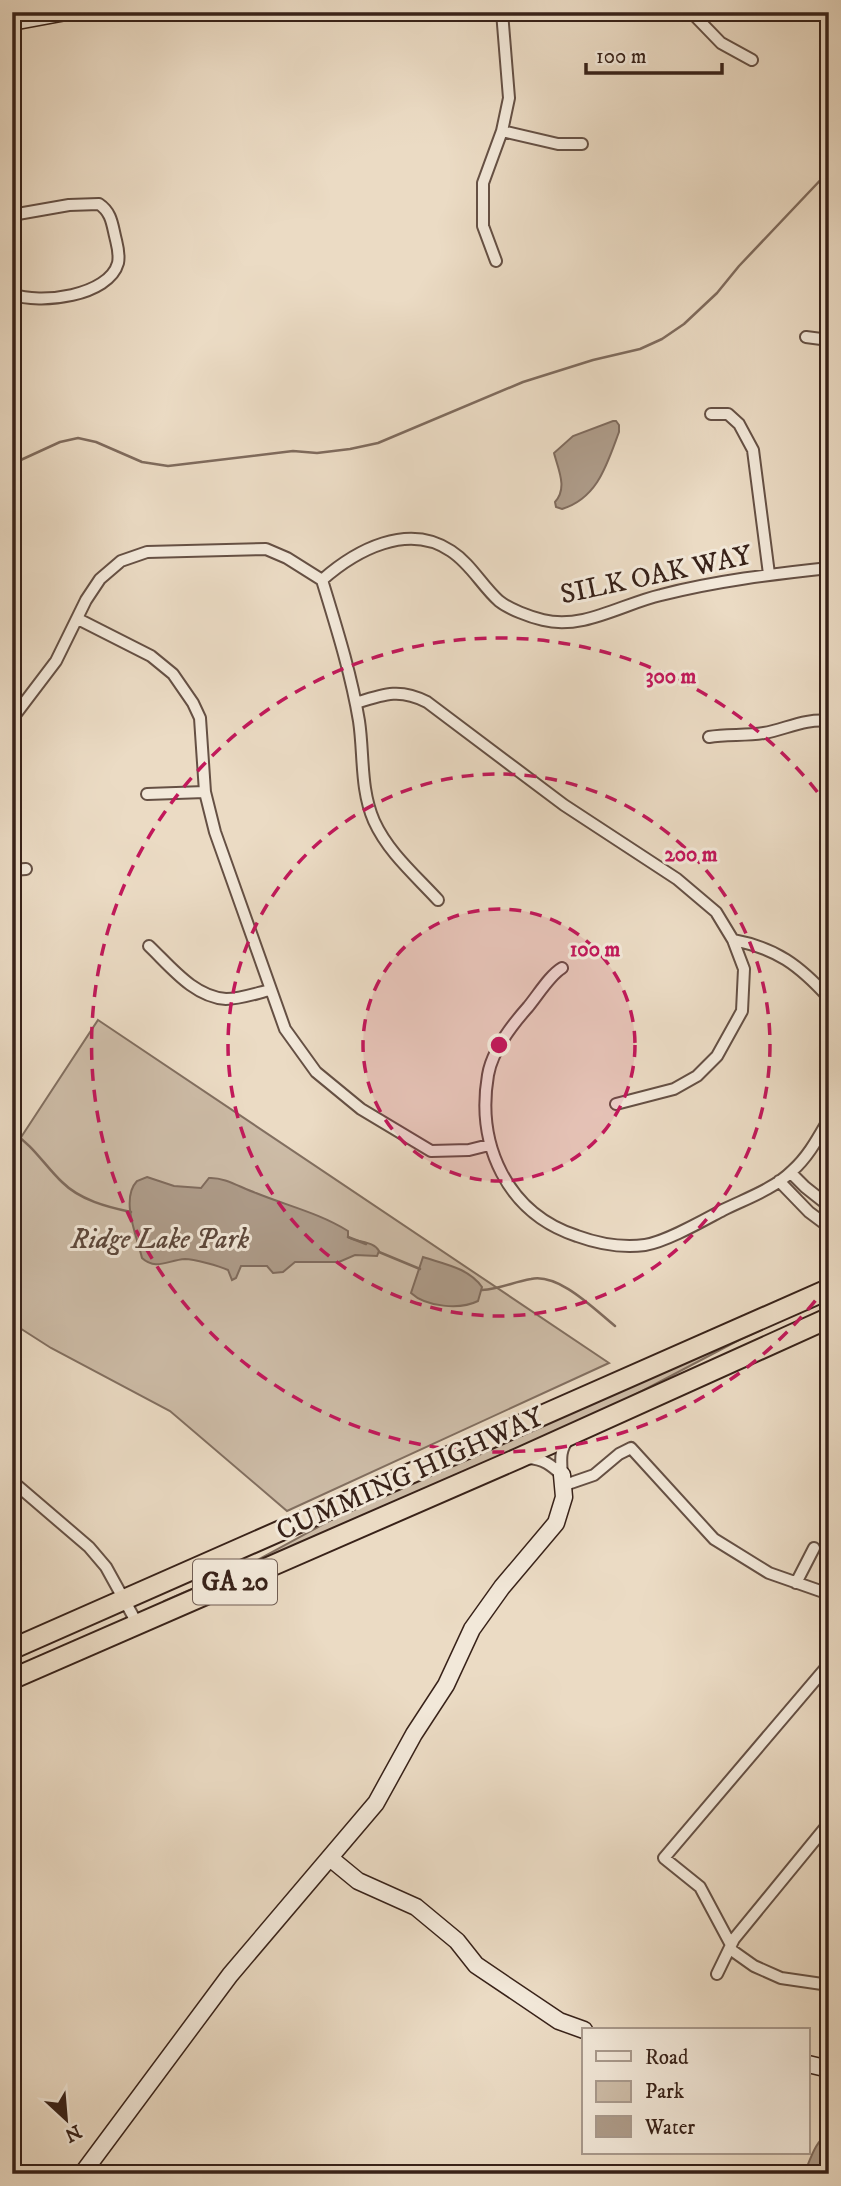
<svg xmlns="http://www.w3.org/2000/svg" width="841" height="2186" font-family="'IM FELL DW Pica',serif">
<style>
.green{fill:#cdbca7;stroke:#826f60;stroke-width:2}
.water{fill:#ae9c8a;stroke:#7f6b5d;stroke-width:2}
.lines{fill:none;stroke-linecap:round;stroke-linejoin:round}
.stream{stroke:#7f6b5d;stroke-width:2.5}
.street-casing{stroke:#655044;stroke-width:14}
.secondary-casing{stroke:#382219;stroke-width:19}
.highway-casing{stroke:#382219;stroke-width:23}
.street{stroke:#f2e8d9;stroke-width:10}
.secondary{stroke:#f2e8d9;stroke-width:16}
.highway{stroke:#ebdbc4;stroke-width:19}
.ring{fill:none;stroke:#c2185b;stroke-width:3.5;stroke-dasharray:12 9}
.labels{text-anchor:middle;dominant-baseline:central;stroke-width:6;stroke-linejoin:round;paint-order:stroke}
.shield{fill:#f2e8d9;stroke:#705d53;stroke-width:2}
.shield-label{font-size:26px;font-weight:bold;fill:#382219}
.street-label{font-size:28px;fill:#382219;stroke:#f2e8d9}
.park-label{font-size:28px;font-style:italic;fill:#5d483c;stroke:#f2e8d9}
.centre{fill:#c2185b;stroke:#f2e8d9;stroke-width:3.5}
.ring-label{font-size:21px;text-anchor:middle;font-weight:bold;fill:#c2185b;stroke:#f2e8d9;stroke-width:6;stroke-linejoin:round;paint-order:stroke}
</style>
<rect width="100%" height="100%" fill="#ebdbc4"/>
<filter id="stains"><feTurbulence type="fractalNoise" baseFrequency=".00286" numOctaves="4"/><feColorMatrix values="0 0 0 0 .2 0 0 0 0 .09 0 0 0 0 .02 0 0 0 .5 -.17"/></filter>
<radialGradient id="worn" r=".72"><stop offset=".6" stop-color="#630" stop-opacity="0"/><stop offset="1" stop-color="#630" stop-opacity=".3"/></radialGradient>
<path class="green" d="M 98,1020 L 609,1363 L 287,1511 L 170,1411 L 51,1348 L 12,1323 L 12,1151 Z
M 829,1299 L 739,1340 L 608,1409 L 166,1607 L 164,1601 L 252,1563 L 390,1488 Z"/>
<path class="water" d="M 613,421 L 616,421 L 619,425 L 619,432 C 607,464 598,498 562,509 L 556,507 L 555,502 C 568,488 558,469 554,453 L 573,436 Z
M 147,1177 L 174,1186 L 201,1188 L 209,1178 C 225,1177 241,1188 256,1193 C 288,1206 319,1213 348,1231 L 348,1237 C 358,1243 374,1241 379,1251 L 377,1256 L 355,1255 L 339,1262 L 295,1262 L 283,1272 L 273,1273 L 267,1266 L 241,1266 L 236,1278 L 232,1280 L 228,1270 C 219,1266 194,1259 185,1259 C 168,1260 156,1271 142,1258 C 137,1237 120,1199 137,1181 Z
M 423,1257 C 444,1264 469,1268 482,1287 L 478,1301 C 460,1310 426,1307 411,1293 Z
M 829,2134 L 829,2174 L 804,2174 C 810,2161 815,2140 829,2134 Z"/>
<g class="lines">
<path class="stream" d="M 12,464 L 60,442 L 78,438 L 96,442 L 142,462 L 168,466 L 293,451 L 317,453 L 350,449 L 378,443 L 523,382 L 593,360 L 640,349 L 662,339 L 684,324 L 717,293 L 739,266 L 829,171
M 12,1132 C 33,1145 45,1166 62,1182 C 80,1200 107,1207 131,1212
M 348,1237 L 366,1244
M 379,1252 L 420,1269
M 482,1290 C 500,1289 513,1282 531,1279 C 559,1273 594,1309 615,1326"/>
<g class="street-casing">
<path id="street" d="M 691,12 L 721,43 L 752,60
M 502,131 L 558,144 L 582,144
M 12,215 L 69,205 L 99,204 C 111,212 112,223 115,236 C 117,245 120,253 118,263 C 109,296 40,305 12,294
M 496,261 L 483,226 L 483,183 L 502,131 L 509,98 L 502,12
M 806,337 L 829,340
M 711,414 L 728,414 L 739,424 L 753,450 L 769,574
M 322,580 C 356,550 408,522 451,551 C 471,564 482,586 499,601 C 509,609 530,617 543,620 C 583,630 622,604 661,595 C 715,581 773,574 829,568
M 78,619 L 151,656 L 173,674 L 193,703 L 200,718 L 205,792 L 215,832 L 285,1029 L 316,1072 L 361,1109 L 431,1151 L 469,1150 L 489,1145
M 356,703 C 384,694 400,688 427,702 L 564,805 L 677,879 L 716,912 L 733,940 L 744,969 L 742,1011 L 717,1056 L 697,1076 L 674,1089 L 616,1104
M 12,719 L 56,661 L 86,600 L 100,579 L 121,561 L 147,552 L 266,549 L 287,558 L 322,580 C 336,626 351,673 359,721 C 364,754 360,789 374,821 C 388,852 415,875 438,900
M 709,737 C 726,734 746,736 764,733 C 786,729 806,718 829,721
M 147,794 L 205,792
M 12,870 L 26,869
M 733,940 C 776,948 799,965 829,998
M 149,946 C 171,967 194,997 226,999 C 240,999 257,993 270,990
M 562,968 C 550,975 538,995 528,1007 C 512,1025 492,1051 488,1075 C 476,1145 507,1213 577,1236 C 599,1244 622,1248 645,1245 C 666,1242 704,1220 723,1210 C 745,1199 774,1189 792,1171 C 808,1157 818,1138 829,1119
M 791,1173 L 805,1187 L 829,1206
M 779,1181 L 809,1212 L 829,1227
M 528,1458 C 544,1459 551,1465 562,1475
M 562,1475 C 561,1460 559,1451 569,1438
M 12,1481 L 89,1547 L 106,1567 L 138,1625
M 565,1485 L 594,1475 L 619,1454 L 631,1448 L 714,1539 L 769,1573 L 829,1594
M 796,1583 L 814,1548
M 731,1945 L 700,1887 L 664,1858 L 829,1664
M 730,1949 L 754,1966 L 781,1978 L 829,1985
M 717,1974 L 734,1939 L 829,1823"/>
</g>
<g class="secondary-casing">
<path id="secondary" d="M 12,22 L 66,12
M 330,1858 L 358,1881 L 416,1907 L 457,1941 L 476,1965 L 559,2021 L 584,2030
M 808,2064 L 829,2069
M 82,2174 L 230,1975 L 376,1803 L 414,1734 L 446,1685 L 472,1629 L 502,1587 L 556,1523 L 564,1497 L 562,1475"/>
</g>
<g class="highway-casing">
<path id="highway" d="M 12,1649 L 829,1289
M 12,1679 L 519,1458 L 829,1318"/>
</g>
<use href="#street" class="street"/>
<use href="#secondary" class="secondary"/>
<use href="#highway" class="highway"/>
</g>
<circle cx="499" cy="1045" r="136" fill="#c2185b" fill-opacity=".12"/>
<g class="ring">
<circle cx="499" cy="1045" r="136"/>
<circle cx="499" cy="1045" r="271"/>
<path d="M828 1284A407 407 0 1 1 828 806"/>
</g>
<g class="labels">
<rect class="shield" x="193" y="1559.5" width="84" height="45" rx="5"/>
<g class="shield-label">
<text x="235" y="1582">GA 20</text>
</g>
<g class="street-label">
<text transform="translate(656 575) rotate(-12)">SILK OAK WAY</text>
<text transform="translate(410 1474) rotate(-24)">CUMMING HIGHWAY</text>
</g>
<g class="park-label">
<text x="160" y="1239">Ridge Lake Park</text>
</g>
</g>
<circle cx="499" cy="1045" r="10" class="centre"/>
<g class="ring-label">
<text x="671" y="683">300 m</text>
<text x="691" y="861">200 m</text>
<text x="595" y="956">100 m</text>
</g>
<rect width="841" height="2186" fill="none" stroke="#ebdbc4" stroke-width="42"/>
<rect x="14" y="14" width="813" height="2158" fill="none" stroke="#382219" stroke-width="3.5"/>
<rect x="21" y="21" width="799" height="2144" fill="none" stroke="#382219" stroke-width="2"/>
<rect x="582" y="2028" width="228" height="126" fill="#f2e8d9" stroke="#a8998c" stroke-width="2"/>
<rect x="596" y="2051" width="35" height="10" fill="#f2e8d9" stroke="#a8998c" stroke-width="2"/>
<text x="645" y="2064" font-size="21" fill="#382219">Road</text>
<rect x="596" y="2081" width="35" height="21" fill="#cdbca7" stroke="#a8998c" stroke-width="2"/>
<text x="645" y="2098" font-size="21" fill="#382219">Park</text>
<rect x="596" y="2116" width="35" height="21" fill="#ae9c8a" stroke="#a8998c" stroke-width="2"/>
<text x="645" y="2134" font-size="21" fill="#382219">Water</text>
<g transform="translate(66 2119) rotate(154)" stroke="#f2e8d9" stroke-width="5" paint-order="stroke">
<path d="M0-5L12 26L0 18L-12 26Z" fill="#382219"/>
<text y="-10" font-size="19" font-weight="bold" text-anchor="middle" fill="#382219">N</text>
</g>
<path d="M586 63v10h136v-10" fill="none" stroke="#382219" stroke-width="3.5"/>
<text x="596" y="63" font-size="21" fill="#382219" stroke="#f2e8d9" stroke-width="5" paint-order="stroke">100 m</text>
<rect width="100%" height="100%" filter="url(#stains)"/>
<rect width="100%" height="100%" fill="url(#worn)"/>
</svg>
